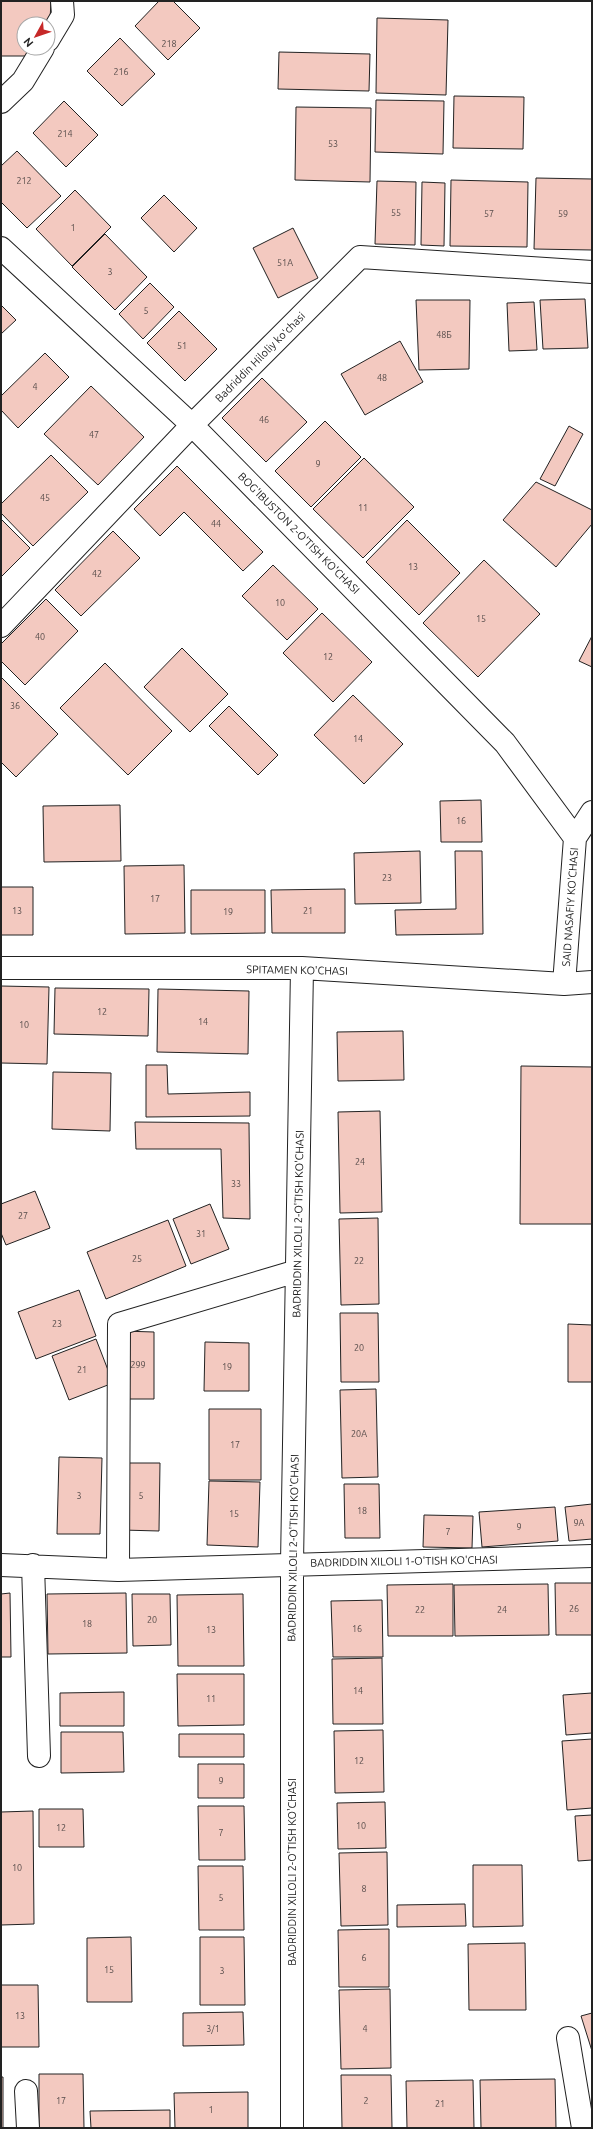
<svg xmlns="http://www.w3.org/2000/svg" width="593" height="2129" font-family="Ubuntu,sans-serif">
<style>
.building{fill:#f3c9c0;stroke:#222}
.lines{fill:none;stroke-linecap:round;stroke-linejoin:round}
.street-casing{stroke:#222;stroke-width:24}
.street{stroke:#fff;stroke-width:22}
.labels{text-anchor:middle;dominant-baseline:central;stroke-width:3;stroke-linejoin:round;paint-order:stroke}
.number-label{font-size:9px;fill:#564c4a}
.street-label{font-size:11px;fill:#222;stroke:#fff}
</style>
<rect width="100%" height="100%" fill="#fff"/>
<path class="building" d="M 1,1 L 51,1 L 50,20 L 35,20 L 35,24 L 24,24 L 24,48 L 35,48 L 35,56 L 1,56 Z
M 159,1 L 173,1 L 200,28 L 168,60 L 135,26 Z
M 377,18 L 448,20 L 446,95 L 376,93 Z
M 120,38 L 155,74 L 122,106 L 87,71 Z
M 279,52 L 370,54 L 369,91 L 278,89 Z
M 454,96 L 524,97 L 523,149 L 453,148 Z
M 376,100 L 444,101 L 443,154 L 375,152 Z
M 64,101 L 98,135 L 66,167 L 33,133 Z
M 296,107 L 371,108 L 370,182 L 295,180 Z
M 17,151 L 61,196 L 27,228 L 1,202 L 1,166 Z
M 536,178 L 592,179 L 592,250 L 534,249 Z
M 451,180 L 528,182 L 527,247 L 450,246 Z
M 377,181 L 416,182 L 415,245 L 375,244 Z
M 422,182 L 445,183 L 444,246 L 421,245 Z
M 75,190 L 111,227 L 72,266 L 36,229 Z
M 164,195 L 197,228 L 174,252 L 141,218 Z
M 293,228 L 318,278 L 278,298 L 253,248 Z
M 105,234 L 147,277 L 115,310 L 72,267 Z
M 150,283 L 174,307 L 143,339 L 119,314 Z
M 585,299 L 588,348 L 543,349 L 540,300 Z
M 416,300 L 470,300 L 469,369 L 419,370 Z
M 534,302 L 537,350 L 509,351 L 507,303 Z
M 1,305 L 16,320 L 1,334 Z
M 179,311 L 217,349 L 185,381 L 147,343 Z
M 400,341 L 423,382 L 365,415 L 341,374 Z
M 45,353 L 69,377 L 18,428 L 1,410 L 1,396 Z
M 262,378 L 307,422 L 266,462 L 222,418 Z
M 91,386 L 144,437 L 98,485 L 44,434 Z
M 325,421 L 361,457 L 311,507 L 275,471 Z
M 569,426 L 583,434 L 555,486 L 540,479 Z
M 51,455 L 88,492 L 33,546 L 1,513 L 1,504 Z
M 364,458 L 414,507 L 363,558 L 313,509 Z
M 177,466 L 263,552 L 243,571 L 184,512 L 160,536 L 134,509 Z
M 536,482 L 592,510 L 592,524 L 556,567 L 503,520 Z
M 1,519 L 30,548 L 1,577 Z
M 407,520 L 460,573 L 419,615 L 366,562 Z
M 113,531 L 140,558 L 81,616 L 55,590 Z
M 484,560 L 540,614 L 478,677 L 423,623 Z
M 273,565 L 318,609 L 287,640 L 242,596 Z
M 46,599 L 78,631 L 25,685 L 1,661 L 1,644 Z
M 322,613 L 372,662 L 333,702 L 283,653 Z
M 592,636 L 592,667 L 579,661 Z
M 182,648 L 228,694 L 190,732 L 144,687 Z
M 105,663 L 172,731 L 128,775 L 60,708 Z
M 1,677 L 58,734 L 16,777 L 1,762 Z
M 353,695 L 403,744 L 364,784 L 314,735 Z
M 229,706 L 278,755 L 258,775 L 209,726 Z
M 481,800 L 482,842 L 441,842 L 440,801 Z
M 120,805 L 121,861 L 44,862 L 43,806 Z
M 420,851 L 421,903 L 355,904 L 354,853 Z
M 455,851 L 482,851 L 483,934 L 396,935 L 395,910 L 456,909 Z
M 184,865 L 185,933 L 125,934 L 124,866 Z
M 1,887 L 33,887 L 33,935 L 1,935 Z
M 345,889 L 345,933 L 272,933 L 271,890 Z
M 191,890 L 265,890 L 265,933 L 191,934 Z
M 1,986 L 49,987 L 47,1064 L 1,1063 Z
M 55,988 L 149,989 L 148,1036 L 54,1034 Z
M 158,989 L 249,991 L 248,1054 L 157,1052 Z
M 403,1031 L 404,1080 L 338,1081 L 337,1032 Z
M 146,1065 L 167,1065 L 168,1094 L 250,1092 L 250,1116 L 146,1117 Z
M 521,1066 L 592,1067 L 592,1224 L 520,1224 Z
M 53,1072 L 111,1073 L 110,1131 L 52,1129 Z
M 380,1111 L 382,1212 L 340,1213 L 338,1112 Z
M 135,1122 L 249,1123 L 250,1219 L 223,1218 L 221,1149 L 136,1149 Z
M 35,1191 L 50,1228 L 6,1245 L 1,1233 L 1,1204 Z
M 210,1204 L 229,1249 L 191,1264 L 173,1219 Z
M 378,1218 L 379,1304 L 341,1305 L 339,1219 Z
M 168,1220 L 186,1266 L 106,1299 L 87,1252 Z
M 79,1290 L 96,1336 L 36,1359 L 18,1312 Z
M 340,1313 L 378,1313 L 379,1382 L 341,1382 Z
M 568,1324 L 592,1325 L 592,1382 L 568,1382 Z
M 122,1331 L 154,1332 L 154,1399 L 121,1399 Z
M 96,1339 L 113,1383 L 69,1400 L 52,1356 Z
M 205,1342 L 249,1343 L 249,1391 L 204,1391 Z
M 376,1389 L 378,1477 L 342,1478 L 340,1390 Z
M 209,1409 L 261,1409 L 261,1480 L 209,1480 Z
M 59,1457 L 102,1458 L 100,1534 L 57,1534 Z
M 123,1463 L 160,1463 L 159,1531 L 122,1530 Z
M 209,1481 L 260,1482 L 258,1547 L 207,1545 Z
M 344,1484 L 379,1484 L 380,1538 L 345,1538 Z
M 592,1504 L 592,1539 L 569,1541 L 565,1507 Z
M 555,1507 L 558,1541 L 482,1547 L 479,1512 Z
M 424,1515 L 473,1516 L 472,1548 L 423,1547 Z
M 555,1583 L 592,1583 L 592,1635 L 556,1635 Z
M 453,1584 L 453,1636 L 388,1636 L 387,1585 Z
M 548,1584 L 549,1635 L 455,1636 L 454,1585 Z
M 10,1593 L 11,1657 L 1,1657 L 1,1594 Z
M 126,1593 L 127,1653 L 48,1654 L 47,1594 Z
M 132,1594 L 170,1594 L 171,1645 L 133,1646 Z
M 243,1594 L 244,1666 L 178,1666 L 177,1595 Z
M 382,1600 L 383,1657 L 333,1657 L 331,1601 Z
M 382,1658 L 383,1724 L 333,1724 L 332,1659 Z
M 177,1674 L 244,1674 L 244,1725 L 178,1726 Z
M 124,1692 L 124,1726 L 60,1726 L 60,1693 Z
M 592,1693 L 592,1733 L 566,1735 L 563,1695 Z
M 383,1730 L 384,1792 L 335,1793 L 334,1731 Z
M 61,1732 L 123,1732 L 124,1772 L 61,1773 Z
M 179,1734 L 244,1734 L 244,1757 L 179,1757 Z
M 592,1739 L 592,1808 L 567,1810 L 562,1741 Z
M 198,1764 L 244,1764 L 244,1798 L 198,1798 Z
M 385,1802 L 386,1848 L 338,1849 L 337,1803 Z
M 198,1806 L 244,1806 L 245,1860 L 199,1860 Z
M 39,1809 L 83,1809 L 84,1847 L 39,1847 Z
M 33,1811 L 34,1924 L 1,1925 L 1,1812 Z
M 592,1815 L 592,1860 L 578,1861 L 575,1816 Z
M 387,1852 L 388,1925 L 341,1926 L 339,1853 Z
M 473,1865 L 522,1865 L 523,1926 L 473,1927 Z
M 198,1866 L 243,1866 L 244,1930 L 199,1930 Z
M 465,1904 L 466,1926 L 397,1927 L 397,1905 Z
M 389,1929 L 389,1987 L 339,1987 L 338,1930 Z
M 131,1937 L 132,2002 L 87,2002 L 87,1938 Z
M 200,1937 L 244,1937 L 245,2005 L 200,2005 Z
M 525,1943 L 526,2010 L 469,2010 L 468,1944 Z
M 1,1985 L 38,1985 L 39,2047 L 1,2047 Z
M 390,1989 L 391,2068 L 341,2069 L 339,1990 Z
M 243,2012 L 244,2045 L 183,2046 L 183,2013 Z
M 592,2013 L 592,2051 L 581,2016 Z
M 39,2074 L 83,2074 L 84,2128 L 39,2128 Z
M 341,2075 L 391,2075 L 392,2128 L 342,2128 Z
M 1,2077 L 3,2077 L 3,2128 L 1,2128 Z
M 555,2079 L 556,2128 L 481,2128 L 480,2080 Z
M 473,2080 L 474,2128 L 407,2128 L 406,2081 Z
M 248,2092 L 248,2128 L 175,2128 L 174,2093 Z
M 170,2110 L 170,2128 L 91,2128 L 90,2111 Z"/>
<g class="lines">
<g class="street-casing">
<path id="street" d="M 48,40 L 63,15 L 62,1
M 1,102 L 23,81 L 43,48
M 1,248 L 192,425 L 505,743 L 575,838
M 1,626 L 192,425 L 360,257 L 592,272
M 1,968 L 302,968 L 564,984 L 592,982
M 564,984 L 575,838 L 592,812
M 1,1565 L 118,1570 L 592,1556
M 33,1565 L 39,1756
M 118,1570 L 119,1324 L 297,1271
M 568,2038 L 583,2128
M 26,2091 L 28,2128
M 292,2128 L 292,1563 L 302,968"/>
</g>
<use href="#street" class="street"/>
</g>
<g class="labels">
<g class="number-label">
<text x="169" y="44">218</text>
<text x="121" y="72">216</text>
<text x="65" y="134">214</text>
<text x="333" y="144">53</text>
<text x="24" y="181">212</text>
<text x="396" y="213">55</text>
<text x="489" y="214">57</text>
<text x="563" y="214">59</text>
<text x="73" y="228">1</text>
<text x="285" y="263">51A</text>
<text x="110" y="272">3</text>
<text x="146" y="311">5</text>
<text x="444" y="335">48Б</text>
<text x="182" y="346">51</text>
<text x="382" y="378">48</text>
<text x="35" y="387">4</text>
<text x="264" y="420">46</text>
<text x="94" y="435">47</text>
<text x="318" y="464">9</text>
<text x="45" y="498">45</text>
<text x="363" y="508">11</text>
<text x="216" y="524">44</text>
<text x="413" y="567">13</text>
<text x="97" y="574">42</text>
<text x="280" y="603">10</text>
<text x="481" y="619">15</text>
<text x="40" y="637">40</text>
<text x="328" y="657">12</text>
<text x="15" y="706">36</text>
<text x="358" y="739">14</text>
<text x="461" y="821">16</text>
<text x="387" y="878">23</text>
<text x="155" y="899">17</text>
<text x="17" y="911">13</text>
<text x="308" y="911">21</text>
<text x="228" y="912">19</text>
<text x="102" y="1012">12</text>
<text x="203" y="1022">14</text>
<text x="24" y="1025">10</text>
<text x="360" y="1162">24</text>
<text x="236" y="1184">33</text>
<text x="23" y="1216">27</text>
<text x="201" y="1234">31</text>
<text x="137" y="1259">25</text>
<text x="359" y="1261">22</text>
<text x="57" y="1324">23</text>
<text x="359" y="1348">20</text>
<text x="138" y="1365">299</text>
<text x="227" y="1367">19</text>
<text x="82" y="1370">21</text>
<text x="359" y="1434">20A</text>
<text x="235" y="1445">17</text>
<text x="79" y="1496">3</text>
<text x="141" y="1496">5</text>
<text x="362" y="1511">18</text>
<text x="234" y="1514">15</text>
<text x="579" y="1523">9A</text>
<text x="519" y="1527">9</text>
<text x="448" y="1532">7</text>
<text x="574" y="1609">26</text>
<text x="420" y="1610">22</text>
<text x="502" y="1610">24</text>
<text x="152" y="1620">20</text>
<text x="87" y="1624">18</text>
<text x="357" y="1629">16</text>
<text x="211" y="1630">13</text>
<text x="358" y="1691">14</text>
<text x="211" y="1699">11</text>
<text x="359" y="1761">12</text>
<text x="221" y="1781">9</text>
<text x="361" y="1826">10</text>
<text x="61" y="1828">12</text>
<text x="221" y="1833">7</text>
<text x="17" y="1868">10</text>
<text x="364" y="1889">8</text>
<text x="221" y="1898">5</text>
<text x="364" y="1958">6</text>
<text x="109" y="1970">15</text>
<text x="222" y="1971">3</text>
<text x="20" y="2016">13</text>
<text x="213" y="2029">3/1</text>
<text x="365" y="2029">4</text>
<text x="61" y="2101">17</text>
<text x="366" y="2101">2</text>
<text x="440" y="2104">21</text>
<text x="211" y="2110">1</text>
</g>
<g class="street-label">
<text transform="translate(260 357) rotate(-45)">Badriddin Hiloliy koʻchasi</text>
<text transform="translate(299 533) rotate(45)">BOG'IBUSTON 2-O'TISH KO'CHASI</text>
<text transform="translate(570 907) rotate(-86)">SAID NASAFIY KO'CHASI</text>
<text transform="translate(297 970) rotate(1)">SPITAMEN KO'CHASI</text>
<text transform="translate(298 1224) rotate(-89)">BADRIDDIN XILOLI 2-O'TISH KO'CHASI</text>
<text transform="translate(293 1548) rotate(-89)">BADRIDDIN XILOLI 2-O'TISH KO'CHASI</text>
<text transform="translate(404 1561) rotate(-1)">BADRIDDIN XILOLI 1-O'TISH KO'CHASI</text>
<text transform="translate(292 1872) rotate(-90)">BADRIDDIN XILOLI 2-O'TISH KO'CHASI</text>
</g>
</g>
<rect width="593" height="2129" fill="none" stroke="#222222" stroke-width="4"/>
<g transform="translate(36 36) rotate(230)"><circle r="19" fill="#ffffff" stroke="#a7a7a7"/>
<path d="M0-3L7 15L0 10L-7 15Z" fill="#c62828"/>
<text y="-6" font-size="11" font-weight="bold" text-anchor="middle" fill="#222222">N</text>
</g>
</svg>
